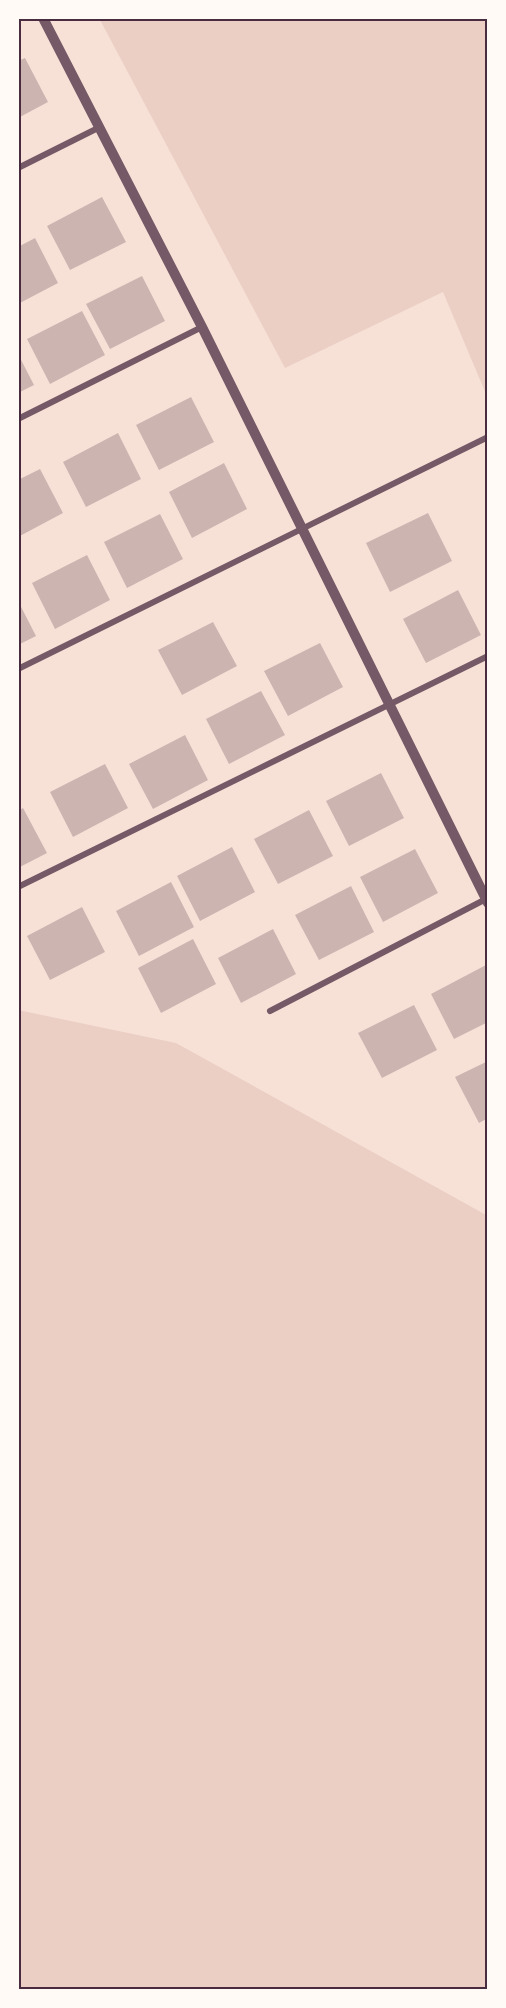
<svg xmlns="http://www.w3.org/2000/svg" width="506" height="2008" font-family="'Varela Round',sans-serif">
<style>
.green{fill:#ebcfc5}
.building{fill:#ccb4b1}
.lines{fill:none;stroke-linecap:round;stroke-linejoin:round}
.minor{stroke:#755966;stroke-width:6}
.tertiary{stroke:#755966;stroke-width:10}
.neatline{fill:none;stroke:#4a2c40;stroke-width:2}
</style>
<rect width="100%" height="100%" fill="#f7e1d7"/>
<path class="green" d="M 99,18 L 488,18 L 488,394 L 486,394 L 443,292 L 285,368 Z
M 18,1010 L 176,1043 L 488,1216 L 488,1990 L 18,1990 Z"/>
<path class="building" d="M 25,58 L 48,102 L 18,118 L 18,61 Z
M 102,197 L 126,242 L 70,270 L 47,226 Z
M 35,238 L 58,283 L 18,304 L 18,247 Z
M 142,276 L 165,321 L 110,349 L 86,304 Z
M 82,311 L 105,355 L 50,384 L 27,339 Z
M 18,354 L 34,385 L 18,393 Z
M 191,397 L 214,442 L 159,470 L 136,425 Z
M 118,433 L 141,479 L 86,507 L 63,462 Z
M 224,463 L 247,509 L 192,538 L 169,492 Z
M 40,469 L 63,513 L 18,537 L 18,480 Z
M 428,513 L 452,561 L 390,592 L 366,543 Z
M 160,514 L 183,559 L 127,588 L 104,542 Z
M 87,555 L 110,600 L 55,629 L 32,583 Z
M 458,590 L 481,635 L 426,663 L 403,619 Z
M 18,601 L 36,636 L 18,645 Z
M 213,622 L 237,666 L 182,695 L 158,650 Z
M 320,643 L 343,687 L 288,716 L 264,671 Z
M 261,691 L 285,735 L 229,764 L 206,719 Z
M 185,735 L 208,780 L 153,809 L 129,764 Z
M 105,764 L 128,808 L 73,837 L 50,792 Z
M 381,773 L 404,818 L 349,846 L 326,801 Z
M 23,808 L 47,853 L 18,868 L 18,811 Z
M 309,810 L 333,856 L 278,884 L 254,839 Z
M 232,847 L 255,892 L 200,921 L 177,876 Z
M 415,849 L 438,893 L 383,922 L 360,877 Z
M 171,882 L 194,927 L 139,956 L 116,911 Z
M 351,886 L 374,932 L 319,960 L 295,915 Z
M 82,907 L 105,952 L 50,980 L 27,936 Z
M 273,929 L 296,974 L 241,1003 L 218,958 Z
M 193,939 L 216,984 L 161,1013 L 138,968 Z
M 486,965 L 488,969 L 488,1022 L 454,1039 L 431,994 Z
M 414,1005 L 437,1050 L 382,1078 L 358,1033 Z
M 488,1061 L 488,1118 L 479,1123 L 455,1077 Z"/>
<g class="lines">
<path class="minor" d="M 18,168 L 98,128
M 18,419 L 202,327
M 18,669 L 488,437
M 18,887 L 488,656
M 270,1011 L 486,899"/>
<path class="tertiary" d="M 43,18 L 202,327 L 488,903"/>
</g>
<rect width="506" height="2008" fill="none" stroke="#fffaf5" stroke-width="39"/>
<rect x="20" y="20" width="466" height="1968" class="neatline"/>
</svg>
